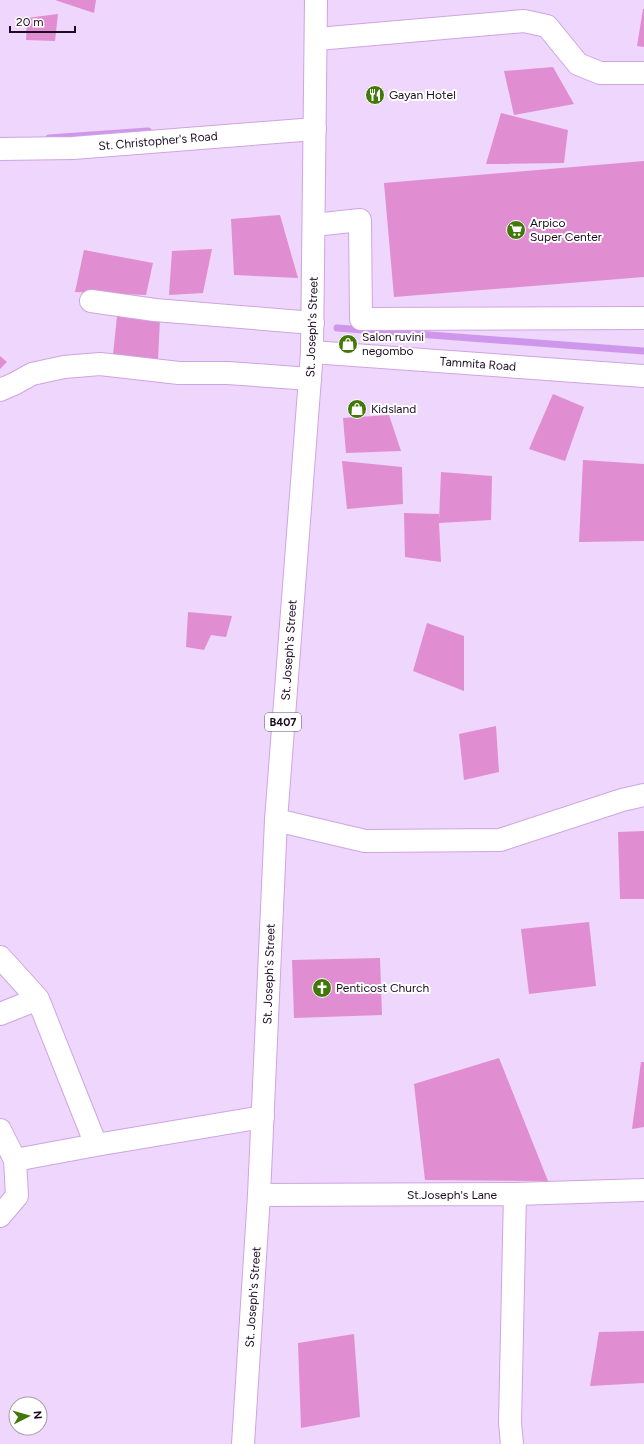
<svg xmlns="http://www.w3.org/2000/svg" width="644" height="1444" font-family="Figtree,sans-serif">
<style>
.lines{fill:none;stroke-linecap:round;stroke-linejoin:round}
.stream{stroke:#cf97eb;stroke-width:7}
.building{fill:#e18dd1}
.minor-casing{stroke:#cea5e2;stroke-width:24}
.major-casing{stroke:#cea5e2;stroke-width:24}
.minor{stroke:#fff;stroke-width:22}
.major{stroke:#fff;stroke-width:22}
.labels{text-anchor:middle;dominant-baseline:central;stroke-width:4;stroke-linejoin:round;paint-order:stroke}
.shield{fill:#fff;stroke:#5f5564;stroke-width:1}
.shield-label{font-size:11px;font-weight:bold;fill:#1b0c22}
.poi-label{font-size:12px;fill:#1b0c22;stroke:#fff;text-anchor:start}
.street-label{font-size:12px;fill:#1b0c22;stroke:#fff}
</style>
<rect width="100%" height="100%" fill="#eed6fc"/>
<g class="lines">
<path class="stream" d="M 49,138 L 148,131
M 337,328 L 644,351"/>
</g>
<path class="building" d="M 55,0 L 96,0 L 94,13 Z
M 643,9 L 644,9 L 644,47 L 637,46 Z
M 58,14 L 55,41 L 26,40 L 27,18 Z
M 553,67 L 574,104 L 514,115 L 504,71 Z
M 501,113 L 568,130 L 564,163 L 486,164 Z
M 644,161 L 644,277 L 394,297 L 384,183 Z
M 280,215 L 298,278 L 234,275 L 231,219 Z
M 212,249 L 203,293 L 169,295 L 172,251 Z
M 84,250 L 153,263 L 146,295 L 75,292 Z
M 117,316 L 160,319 L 158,360 L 113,355 Z
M 0,356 L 7,362 L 0,369 Z
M 553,394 L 584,407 L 565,461 L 529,449 Z
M 389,415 L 401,451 L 346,453 L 343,418 Z
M 583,460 L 644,464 L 644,541 L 579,542 Z
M 342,461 L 402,467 L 403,504 L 347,509 Z
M 441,472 L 492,476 L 491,520 L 439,523 L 441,562 L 405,557 L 404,513 L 439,514 L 439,521 Z
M 188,612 L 232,616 L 226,637 L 211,635 L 204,650 L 186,647 Z
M 427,623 L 464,636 L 464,691 L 413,671 Z
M 496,726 L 499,772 L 464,780 L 459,734 Z
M 644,831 L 644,899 L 620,899 L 618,832 Z
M 589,922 L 596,986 L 529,994 L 521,929 Z
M 380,958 L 382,1015 L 294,1018 L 292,960 Z
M 499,1058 L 548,1181 L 425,1180 L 414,1084 Z
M 641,1062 L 644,1062 L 644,1127 L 632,1129 Z
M 644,1331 L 644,1383 L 590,1386 L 599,1332 Z
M 354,1334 L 360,1417 L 301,1428 L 298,1343 Z"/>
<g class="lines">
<g class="minor-casing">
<path id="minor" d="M 317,39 L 524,21 L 547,26 L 578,64 L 600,73 L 644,73
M 0,149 L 73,148 L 315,129
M 314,225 L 360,220 L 361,319 L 644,318
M 91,301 L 155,310 L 313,323
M 312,352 L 644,376
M 0,390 L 14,384 L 32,374 L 64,367 L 100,364 L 179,373 L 228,373 L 310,379
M 276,820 L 365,841 L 500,840 L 622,800 L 644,795
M 0,957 L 38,999
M 0,1014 L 38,999 L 96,1145 L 263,1117
M 0,1130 L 15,1160 L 17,1196 L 0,1216
M 15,1160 L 96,1145
M 259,1195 L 515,1194 L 644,1190
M 512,1444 L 510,1423 L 515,1194"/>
</g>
<g class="major-casing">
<path id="major" d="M 243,1444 L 259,1195 L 276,820 L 312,352 L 316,0"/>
</g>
<use href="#minor" class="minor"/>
<use href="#major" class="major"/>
</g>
<defs>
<g id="restaurant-disc" transform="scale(1)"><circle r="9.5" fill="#427809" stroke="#fff"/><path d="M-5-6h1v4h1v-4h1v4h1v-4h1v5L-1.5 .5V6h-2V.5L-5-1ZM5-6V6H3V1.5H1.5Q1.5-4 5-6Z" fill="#fff"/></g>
<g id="supermarket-disc" transform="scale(1)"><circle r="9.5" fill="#427809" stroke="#fff"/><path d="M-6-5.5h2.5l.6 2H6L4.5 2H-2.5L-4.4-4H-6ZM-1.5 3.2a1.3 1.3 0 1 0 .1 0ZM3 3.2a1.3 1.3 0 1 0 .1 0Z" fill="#fff"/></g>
<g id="shop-disc" transform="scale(1)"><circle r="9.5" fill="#427809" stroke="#fff"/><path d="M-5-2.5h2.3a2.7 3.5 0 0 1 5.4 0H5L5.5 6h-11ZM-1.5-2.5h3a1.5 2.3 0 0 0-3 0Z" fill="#fff"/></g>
<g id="church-disc" transform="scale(1)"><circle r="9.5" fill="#427809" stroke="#fff"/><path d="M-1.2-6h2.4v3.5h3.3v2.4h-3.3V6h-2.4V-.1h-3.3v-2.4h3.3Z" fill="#fff"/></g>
</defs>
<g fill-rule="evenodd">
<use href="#restaurant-disc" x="375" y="95"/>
<use href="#supermarket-disc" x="516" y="230"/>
<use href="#shop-disc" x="348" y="344"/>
<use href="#shop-disc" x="357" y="409"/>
<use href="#church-disc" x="322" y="988"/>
</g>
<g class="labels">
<rect class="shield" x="265" y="713" width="36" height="18" rx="3"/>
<g class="shield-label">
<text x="283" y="722">B407</text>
</g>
<g class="poi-label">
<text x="389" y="95">Gayan Hotel</text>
<text x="530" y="223">Arpico<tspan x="530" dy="14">Super Center</tspan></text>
<text x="362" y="337">Salon ruvini<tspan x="362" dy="14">negombo</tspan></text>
<text x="371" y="409">Kidsland</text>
<text x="336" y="988">Penticost Church</text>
</g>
<g class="street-label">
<text transform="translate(158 141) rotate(-5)">St. Christopher's Road</text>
<text transform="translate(312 327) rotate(-88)">St. Joseph's Street</text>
<text transform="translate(478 364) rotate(4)">Tammita Road</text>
<text transform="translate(289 650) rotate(-86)">St. Joseph's Street</text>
<text transform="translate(269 974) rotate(-88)">St. Joseph's Street</text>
<text x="452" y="1195">St.Joseph's Lane</text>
<text transform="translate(253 1297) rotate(-86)">St. Joseph's Street</text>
</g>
</g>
<g transform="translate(28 1416) rotate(84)"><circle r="19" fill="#ffffff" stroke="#a49ea7"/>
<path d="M0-3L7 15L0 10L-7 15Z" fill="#427809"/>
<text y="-6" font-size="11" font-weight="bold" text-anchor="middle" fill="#1b0c22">N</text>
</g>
<path d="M10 26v6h65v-6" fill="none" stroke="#1b0c22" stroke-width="2"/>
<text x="16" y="26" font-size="12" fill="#1b0c22" stroke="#ffffff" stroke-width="3" paint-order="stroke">20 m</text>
</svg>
